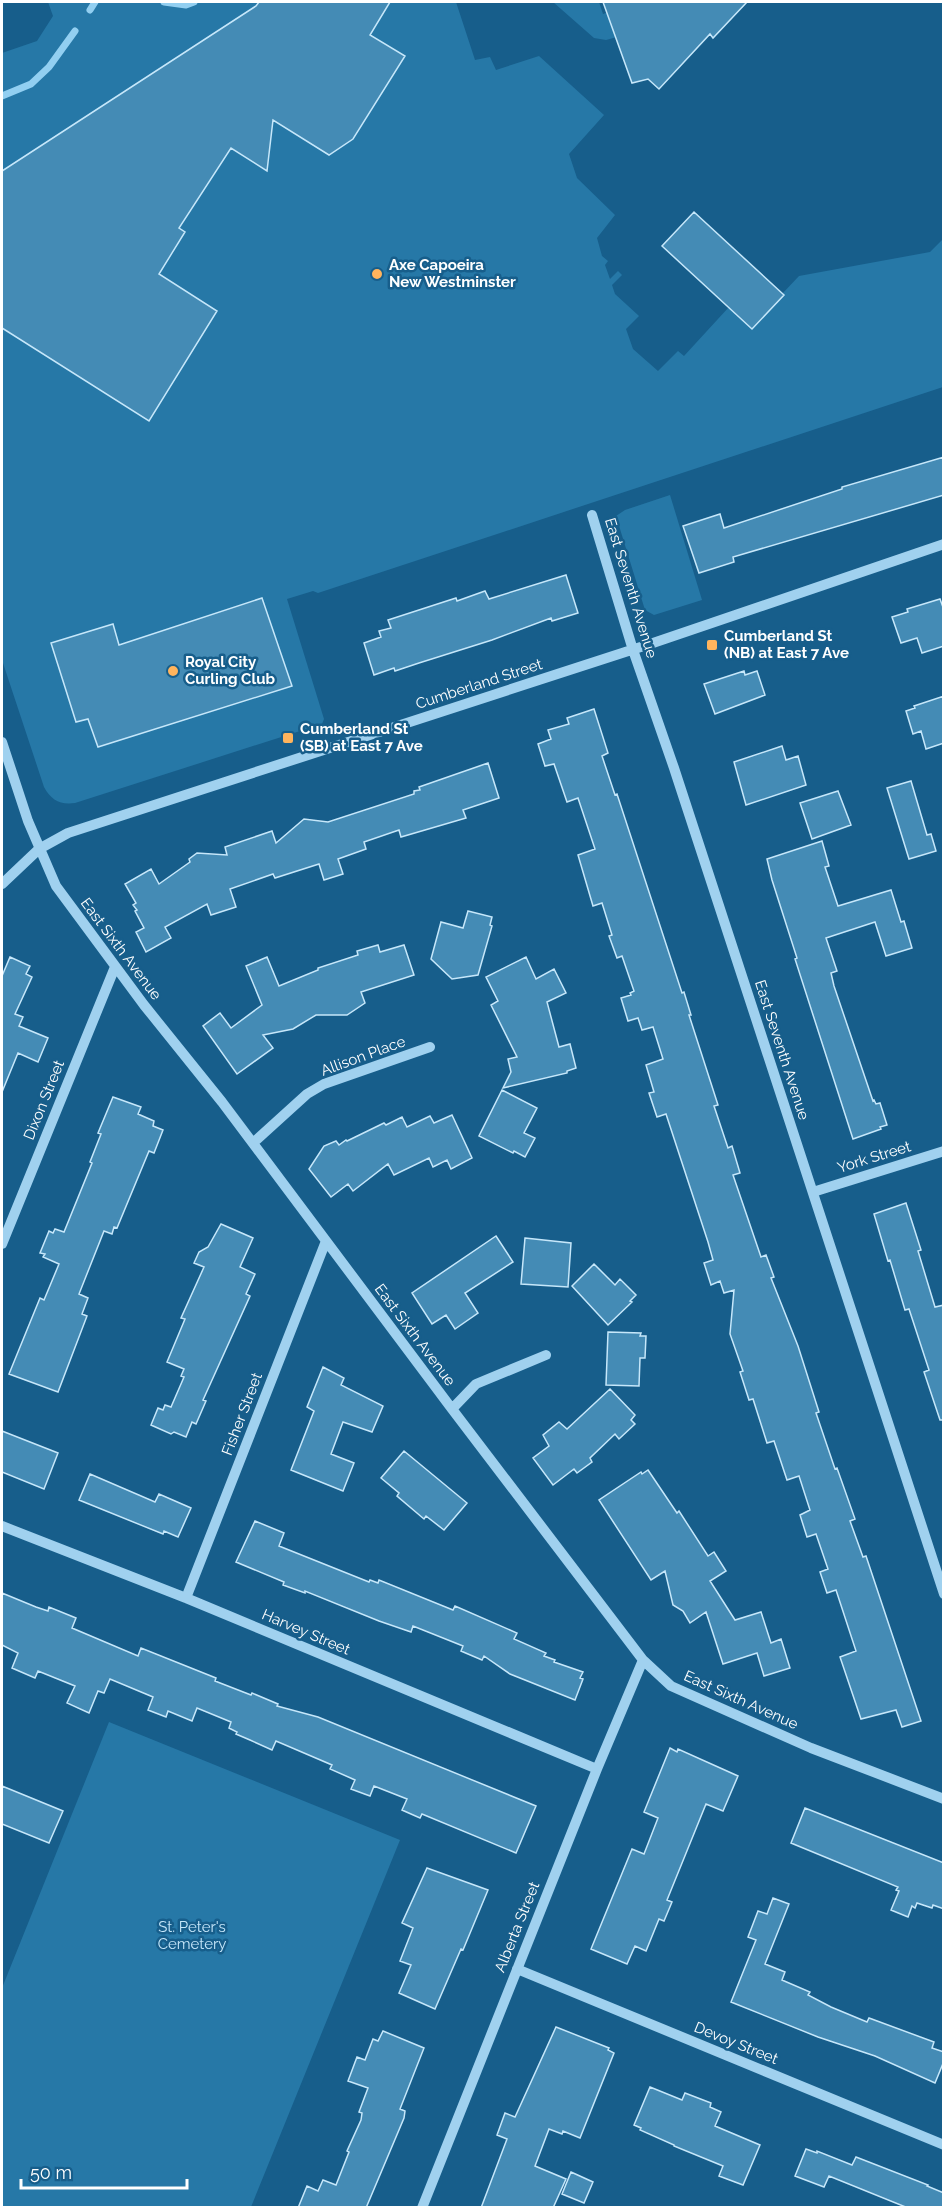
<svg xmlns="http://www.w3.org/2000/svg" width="945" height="2209" font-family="Raleway,sans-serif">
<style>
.green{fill:#2678a7}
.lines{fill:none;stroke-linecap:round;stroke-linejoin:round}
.stream{stroke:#92cff1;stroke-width:7}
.building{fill:#448bb5;stroke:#c6e7fa;stroke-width:1.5}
.minor{stroke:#a0d1ef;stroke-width:10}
.poi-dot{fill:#ffb45d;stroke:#175e8b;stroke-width:2}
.labels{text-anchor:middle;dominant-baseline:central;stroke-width:5;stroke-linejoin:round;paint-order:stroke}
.poi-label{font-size:15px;font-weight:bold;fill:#fff;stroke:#175e8b;text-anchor:start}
.street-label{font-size:15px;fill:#fff;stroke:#175e8b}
.park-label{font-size:15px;fill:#c6e7fa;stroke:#175e8b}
</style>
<rect width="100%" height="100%" fill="#175e8b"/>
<path class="green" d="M 48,2 L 456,2 L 475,60 L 490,57 L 496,70 L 539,56 L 604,115 L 569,154 L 577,178 L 615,215 L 597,238 L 602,256 L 608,261 L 605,265 L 610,279 L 618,271 L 622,275 L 612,285 L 615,294 L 639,316 L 626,329 L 633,349 L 658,371 L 678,351 L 684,356 L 729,307 L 751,327 L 799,276 L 930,252 L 943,239 L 943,387 L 318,593 L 313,591 L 287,599 L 324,719 L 322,724 L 75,803 C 60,805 51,800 44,787 L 2,660 L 2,53 L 37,41 L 53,16 Z
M 553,2 L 599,2 L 603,14 L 630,5 L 617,37 L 606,40 L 594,38 Z
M 670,495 L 702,600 L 654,615 L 645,610 L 616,516 L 625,510 Z
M 109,1722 L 400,1840 L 251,2207 L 2,2207 L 2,1988 Z"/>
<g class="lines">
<path class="stream" d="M 164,2 L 186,5 L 194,2
M 90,10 L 95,2
M 2,96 L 31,84 L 49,67 L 75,31"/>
</g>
<path class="building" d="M 259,2 L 390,2 L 370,35 L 405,56 L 353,139 L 329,155 L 273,120 L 267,171 L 231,148 L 179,228 L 185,232 L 159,274 L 217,311 L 149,421 L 2,328 L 2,171 L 256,6 Z
M 603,2 L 747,2 L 713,38 L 710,34 L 659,89 L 648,79 L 632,83 Z
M 694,212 L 784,295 L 752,329 L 662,246 Z
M 944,457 L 944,495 L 733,557 L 734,562 L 699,573 L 683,526 L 720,514 L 724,528 L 842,489 L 842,487 Z
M 566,575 L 578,613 L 552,621 L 551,618 L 492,640 L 419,663 L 395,671 L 394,668 L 374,675 L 364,643 L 381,637 L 379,631 L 391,628 L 388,620 L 456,598 L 457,601 L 485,591 L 489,599 Z
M 262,598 L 292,686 L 98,747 L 88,719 L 76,722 L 51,643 L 113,624 L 119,645 Z
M 940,599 L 944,610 L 944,646 L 922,653 L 917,638 L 901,643 L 892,617 L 908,612 L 907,609 Z
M 744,671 L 745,675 L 757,671 L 765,695 L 715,714 L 704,684 Z
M 944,696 L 944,743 L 926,749 L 921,731 L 913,734 L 906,711 L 915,708 L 914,706 Z
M 594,709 L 608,753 L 602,756 L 615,795 L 617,794 L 682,993 L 684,992 L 691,1015 L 689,1015 L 718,1105 L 714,1106 L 728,1148 L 732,1146 L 740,1173 L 733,1175 L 761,1257 L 766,1255 L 774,1277 L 771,1278 L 798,1346 L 819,1412 L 816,1413 L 835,1469 L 837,1468 L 855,1519 L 850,1521 L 863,1557 L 866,1556 L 921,1721 L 902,1727 L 896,1710 L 861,1719 L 840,1657 L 856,1651 L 836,1590 L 827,1593 L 820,1572 L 828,1569 L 816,1534 L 807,1537 L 800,1515 L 810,1510 L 799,1476 L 787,1480 L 774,1441 L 767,1443 L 753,1399 L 749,1400 L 740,1372 L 743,1371 L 730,1334 L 734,1290 L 724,1293 L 720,1281 L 711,1285 L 704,1263 L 713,1260 L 708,1242 L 666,1114 L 657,1117 L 649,1093 L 654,1092 L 646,1065 L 663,1059 L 653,1027 L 642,1030 L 638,1018 L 628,1021 L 621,998 L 631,995 L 630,993 L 634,991 L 622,956 L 617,958 L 609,936 L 612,935 L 602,903 L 593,906 L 578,855 L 595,849 L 578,798 L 567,802 L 554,764 L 545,766 L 538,744 L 551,739 L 548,730 L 569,724 L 567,718 Z
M 782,746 L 786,760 L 798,756 L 806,785 L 746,805 L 734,762 Z
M 488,763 L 499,798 L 463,810 L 466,818 L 401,837 L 399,830 L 364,842 L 366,849 L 338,859 L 343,874 L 324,880 L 319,864 L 275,878 L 273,874 L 230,889 L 236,907 L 211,915 L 207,904 L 165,927 L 171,938 L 146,952 L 136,932 L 144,928 L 135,911 L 137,910 L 133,905 L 136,903 L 125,884 L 151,869 L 159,884 L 190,862 L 189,859 L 197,853 L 227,855 L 225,847 L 272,831 L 276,843 L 304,819 L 328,822 L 414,794 L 414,791 L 420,790 L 419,787 Z
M 911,781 L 927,835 L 931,834 L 936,851 L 909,859 L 887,788 Z
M 838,791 L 851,825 L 812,839 L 800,803 Z
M 822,841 L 829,866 L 825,867 L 838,906 L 891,890 L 901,922 L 904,921 L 912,948 L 886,956 L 875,922 L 826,938 L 837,971 L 831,973 L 834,986 L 873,1101 L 874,1100 L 876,1104 L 880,1103 L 887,1125 L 880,1127 L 881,1129 L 853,1139 L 795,959 L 797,958 L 772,880 L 767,859 Z
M 468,911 L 492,917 L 490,925 L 492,926 L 478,975 L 452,979 L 431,959 L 441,922 L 463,928 Z
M 378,945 L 380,952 L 404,945 L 414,975 L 361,992 L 365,1003 L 347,1015 L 316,1015 L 293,1029 L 263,1035 L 273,1048 L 237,1074 L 203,1026 L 220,1013 L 231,1028 L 262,1005 L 246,966 L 267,957 L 279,986 L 318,970 L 318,968 L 358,955 L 357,951 Z
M 10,957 L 30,966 L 26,974 L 32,977 L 15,1014 L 23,1017 L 19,1026 L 48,1038 L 38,1062 L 18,1053 L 2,1092 L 2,976 Z
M 526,957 L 536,979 L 554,969 L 566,993 L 547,1002 L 559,1047 L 570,1044 L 576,1068 L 567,1071 L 567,1073 L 503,1088 L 511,1072 L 508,1059 L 517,1057 L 491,1005 L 498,1001 L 486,977 Z
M 502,1090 L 537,1108 L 524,1133 L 535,1138 L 525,1157 L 514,1151 L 513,1153 L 479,1136 Z
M 113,1097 L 141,1107 L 138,1114 L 154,1121 L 153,1126 L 163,1130 L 154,1153 L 149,1151 L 117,1228 L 114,1227 L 112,1234 L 104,1231 L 79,1294 L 88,1298 L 82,1314 L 87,1316 L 58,1392 L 9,1374 L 40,1298 L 44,1300 L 59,1264 L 43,1257 L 45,1254 L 40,1253 L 49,1231 L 53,1233 L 55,1229 L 64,1232 L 92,1163 L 90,1162 L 101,1134 L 98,1133 Z
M 452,1115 L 472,1158 L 451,1169 L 447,1160 L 433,1167 L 429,1158 L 394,1175 L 388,1164 L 353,1191 L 348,1184 L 331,1197 L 309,1169 L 324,1146 L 336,1141 L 339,1145 L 346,1140 L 347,1141 L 384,1123 L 386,1125 L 402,1117 L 407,1127 L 430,1116 L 434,1123 Z
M 906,1203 L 921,1250 L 918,1251 L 935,1307 L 944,1305 L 944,1420 L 940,1420 L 924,1372 L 929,1370 L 909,1309 L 905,1310 L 890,1260 L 888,1261 L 874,1214 Z
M 221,1224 L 253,1238 L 240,1267 L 255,1274 L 246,1294 L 250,1296 L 203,1400 L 206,1401 L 196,1424 L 192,1422 L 186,1437 L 174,1432 L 171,1434 L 151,1425 L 158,1408 L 163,1410 L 165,1405 L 171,1407 L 184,1377 L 181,1376 L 184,1369 L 167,1362 L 185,1319 L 181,1318 L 204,1267 L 194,1263 L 199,1252 L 208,1247 Z
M 496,1236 L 513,1262 L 465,1293 L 478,1313 L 455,1329 L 446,1315 L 432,1324 L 412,1293 Z
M 525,1238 L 571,1243 L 568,1287 L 521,1284 Z
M 594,1264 L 615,1285 L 620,1279 L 636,1295 L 630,1301 L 632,1302 L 608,1325 L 572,1286 Z
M 608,1332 L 641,1333 L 640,1336 L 646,1336 L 645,1358 L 640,1358 L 639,1386 L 606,1385 Z
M 323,1367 L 344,1378 L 341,1385 L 383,1406 L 372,1432 L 343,1422 L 331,1454 L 354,1463 L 343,1491 L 291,1470 L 314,1411 L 307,1407 Z
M 610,1389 L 635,1415 L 631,1420 L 635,1424 L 619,1439 L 615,1434 L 590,1458 L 592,1462 L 577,1473 L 574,1469 L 553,1485 L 533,1458 L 549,1446 L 543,1435 L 559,1422 L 567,1429 Z
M 2,1431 L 58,1453 L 44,1489 L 2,1472 Z
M 404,1451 L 467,1503 L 444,1530 L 426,1516 L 424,1519 L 397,1496 L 399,1493 L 381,1478 Z
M 648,1470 L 677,1513 L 679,1511 L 708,1556 L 714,1552 L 726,1571 L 710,1581 L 735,1620 L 761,1612 L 771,1643 L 781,1639 L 790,1668 L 764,1676 L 757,1653 L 723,1664 L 706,1612 L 690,1623 L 683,1611 L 673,1605 L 665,1571 L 651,1580 L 599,1500 L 641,1472 L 642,1474 Z
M 90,1474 L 155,1502 L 159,1494 L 191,1508 L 178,1537 L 164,1531 L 163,1534 L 79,1500 Z
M 255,1521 L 284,1533 L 279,1546 L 369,1582 L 370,1580 L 378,1583 L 379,1580 L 453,1610 L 455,1606 L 517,1633 L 514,1639 L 546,1653 L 544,1656 L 555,1660 L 554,1662 L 583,1672 L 580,1678 L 583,1679 L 575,1700 L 510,1674 L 484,1656 L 482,1660 L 461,1651 L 463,1646 L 413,1626 L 411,1632 L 379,1621 L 305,1591 L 305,1593 L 283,1585 L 284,1582 L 236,1562 Z
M 2,1593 L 36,1607 L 48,1611 L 49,1607 L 76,1618 L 72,1628 L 138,1656 L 141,1648 L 216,1678 L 215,1681 L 251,1695 L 252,1693 L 278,1704 L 277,1706 L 318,1717 L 536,1806 L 516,1853 L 422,1814 L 420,1818 L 402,1810 L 407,1799 L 374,1786 L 370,1796 L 351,1789 L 355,1780 L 330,1769 L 332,1765 L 276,1741 L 272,1750 L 250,1740 L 236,1734 L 237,1732 L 229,1728 L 231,1722 L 197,1708 L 192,1721 L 168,1711 L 166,1717 L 148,1710 L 153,1697 L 110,1679 L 104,1693 L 98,1691 L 89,1713 L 67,1703 L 75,1686 L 38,1671 L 35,1678 L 12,1668 L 18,1653 L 2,1645 Z
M 670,1748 L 677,1752 L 678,1749 L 738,1776 L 723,1811 L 706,1804 L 667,1900 L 672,1902 L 664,1921 L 659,1919 L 646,1951 L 635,1946 L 627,1964 L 591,1949 L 632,1849 L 644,1854 L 658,1818 L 644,1812 Z
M 2,1786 L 63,1811 L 49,1843 L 2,1824 Z
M 805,1808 L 944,1863 L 944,1909 L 933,1905 L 932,1908 L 917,1903 L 915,1908 L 912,1906 L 908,1917 L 891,1910 L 899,1891 L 896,1890 L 898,1887 L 791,1843 Z
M 427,1868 L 488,1890 L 463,1950 L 461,1949 L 435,2009 L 399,1993 L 411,1965 L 400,1961 L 413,1928 L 402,1923 Z
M 773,1898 L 789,1904 L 765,1964 L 785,1972 L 782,1980 L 810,1992 L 808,1995 L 831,2007 L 867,2022 L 869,2018 L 934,2042 L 932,2048 L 944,2052 L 944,2061 L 935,2083 L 875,2056 L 818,2037 L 731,2002 L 756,1940 L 748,1937 L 758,1911 L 767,1914 Z
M 556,2027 L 609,2048 L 608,2050 L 614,2053 L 580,2138 L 563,2131 L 562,2134 L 549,2129 L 535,2166 L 566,2179 L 553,2208 L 481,2208 L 507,2139 L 497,2135 L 505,2113 L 515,2117 Z
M 383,2031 L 424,2048 L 400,2109 L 405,2111 L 404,2118 L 366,2208 L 298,2208 L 307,2186 L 318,2191 L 323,2180 L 336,2185 L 349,2152 L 347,2151 L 361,2120 L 362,2113 L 359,2112 L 368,2088 L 348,2081 L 357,2057 L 365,2060 L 373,2039 L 378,2041 Z
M 650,2087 L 682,2100 L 685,2093 L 711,2103 L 710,2107 L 721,2112 L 715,2126 L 760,2145 L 743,2185 L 719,2176 L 723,2166 L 674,2146 L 674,2145 L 640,2130 L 641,2128 L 634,2125 Z
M 806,2149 L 817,2153 L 817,2151 L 852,2165 L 856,2157 L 928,2185 L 927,2186 L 944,2193 L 944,2208 L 908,2208 L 829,2176 L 824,2187 L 795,2176 Z
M 571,2172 L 593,2182 L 584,2203 L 562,2194 Z"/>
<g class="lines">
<path class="minor" d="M 592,515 L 633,650 L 674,768 L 944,1594
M 2,742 L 28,821 L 56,886 L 144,1005 L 222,1102 L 452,1409 L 643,1660 L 671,1686 L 811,1748 L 944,1799
M 2,884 L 39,849 L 68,833 L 653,643 L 944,544
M 253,1143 L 307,1094 L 324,1084 L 430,1047
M 813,1192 L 944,1151
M 2,1244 L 115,967
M 452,1409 L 476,1384 L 546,1355
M 2,1526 L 186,1598 L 597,1769
M 186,1598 L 326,1241
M 517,1969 L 944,2145
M 422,2208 L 597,1769 L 643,1660"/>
</g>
<g class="poi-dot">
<circle cx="377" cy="274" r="6"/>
<rect x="706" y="639" width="12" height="12" rx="3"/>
<circle cx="173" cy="671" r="6"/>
<rect x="282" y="732" width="12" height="12" rx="3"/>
</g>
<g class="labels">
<g class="poi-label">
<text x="389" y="265">Axe Capoeira<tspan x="389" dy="17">New Westminster</tspan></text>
<text x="724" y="636">Cumberland St<tspan x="724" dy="17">(NB) at East 7 Ave</tspan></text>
<text x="185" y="662">Royal City<tspan x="185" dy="17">Curling Club</tspan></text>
<text x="300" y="729">Cumberland St<tspan x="300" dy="17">(SB) at East 7 Ave</tspan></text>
</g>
<g class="street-label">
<text transform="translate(631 588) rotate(73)">East Seventh Avenue</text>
<text transform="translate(479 684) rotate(-18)">Cumberland Street</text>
<text transform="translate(121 949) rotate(53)">East Sixth Avenue</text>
<text transform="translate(782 1050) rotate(72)">East Seventh Avenue</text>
<text transform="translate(363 1056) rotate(-20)">Allison Place</text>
<text transform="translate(44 1100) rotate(-68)">Dixon Street</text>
<text transform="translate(874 1157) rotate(-17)">York Street</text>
<text transform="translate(415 1335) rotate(53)">East Sixth Avenue</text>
<text transform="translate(242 1414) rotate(-69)">Fisher Street</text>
<text transform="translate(306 1632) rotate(23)">Harvey Street</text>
<text transform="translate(741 1700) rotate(24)">East Sixth Avenue</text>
<text transform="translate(517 1927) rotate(-68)">Alberta Street</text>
<text transform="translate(736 2043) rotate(22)">Devoy Street</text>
</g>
<g class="park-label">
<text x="192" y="1927">St. Peter's<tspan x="192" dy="17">Cemetery</tspan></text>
</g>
</g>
<rect width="945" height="2209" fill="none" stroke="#ffffff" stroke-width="6"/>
<path d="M21 2179v9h166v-9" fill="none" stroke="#ffffff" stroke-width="3"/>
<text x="30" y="2179" font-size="18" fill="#ffffff" stroke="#175e8b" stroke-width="4.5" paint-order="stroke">50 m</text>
</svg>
